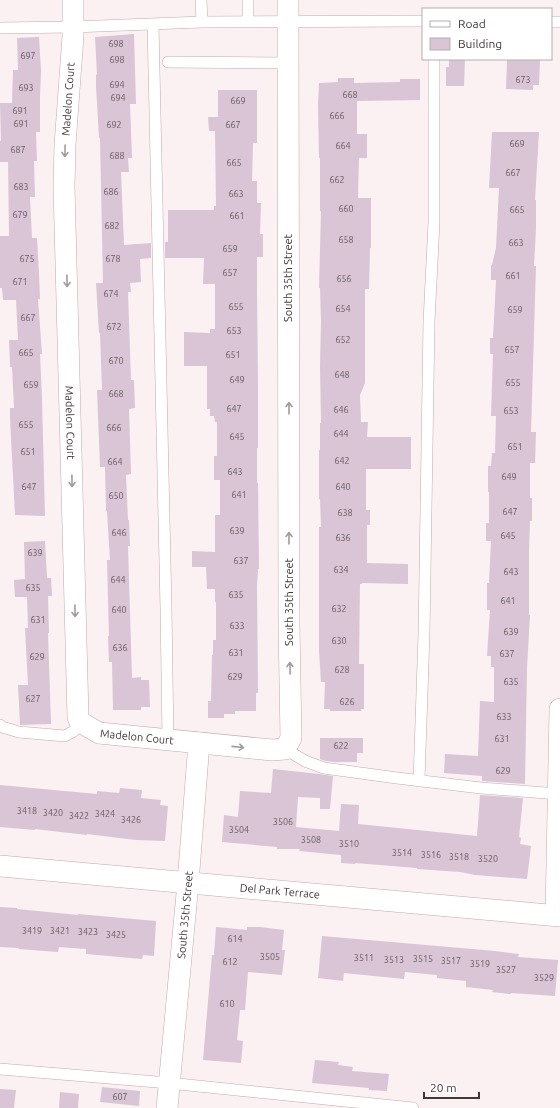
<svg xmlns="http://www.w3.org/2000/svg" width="560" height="1108" font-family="Ubuntu,sans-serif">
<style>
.building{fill:#d9c5d6}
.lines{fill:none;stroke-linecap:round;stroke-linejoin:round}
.lane-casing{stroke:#c3a9ae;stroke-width:12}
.street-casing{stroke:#c3a9ae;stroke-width:22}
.lane{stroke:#fff;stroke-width:11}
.street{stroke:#fff;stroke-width:21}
.oneway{stroke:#a09b9c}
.labels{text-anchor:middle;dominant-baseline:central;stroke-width:3;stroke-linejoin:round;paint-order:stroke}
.number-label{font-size:9px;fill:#685a60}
.street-label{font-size:11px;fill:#423739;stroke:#fff}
</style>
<rect width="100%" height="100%" fill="#fbf0f2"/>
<path class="building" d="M 134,34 L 136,104 L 130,104 L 132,158 L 128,158 L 129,172 L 121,172 L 124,245 L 151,243 L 151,258 L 140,259 L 141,282 L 130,283 L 131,292 L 128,292 L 131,380 L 134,380 L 135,408 L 129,409 L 131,474 L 126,475 L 128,520 L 129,520 L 130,546 L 128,546 L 132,678 L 141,677 L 141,680 L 149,680 L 150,707 L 141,707 L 141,710 L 113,710 L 112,662 L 109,662 L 108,636 L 109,636 L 107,560 L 110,560 L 107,511 L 106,511 L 105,467 L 100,467 L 97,390 L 102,390 L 100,333 L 99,333 L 96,283 L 103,283 L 100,138 L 99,138 L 96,86 L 96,75 L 97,74 L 95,37 Z
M 39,37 L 41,71 L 40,96 L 40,132 L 36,132 L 37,161 L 34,161 L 35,197 L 30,197 L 32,238 L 37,238 L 39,274 L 40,299 L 38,299 L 42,354 L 40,354 L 42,399 L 45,516 L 15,515 L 10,418 L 10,408 L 14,408 L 12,367 L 10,367 L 9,340 L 18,340 L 16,300 L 3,300 L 2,288 L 0,288 L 0,236 L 9,236 L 8,162 L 0,162 L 0,141 L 1,141 L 0,103 L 12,103 L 13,70 L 18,70 L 17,38 Z
M 449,59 L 465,59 L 464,86 L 446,86 L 446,67 L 449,67 Z
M 507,59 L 540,59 L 539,85 L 533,85 L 533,90 L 506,89 Z
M 338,78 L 354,78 L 354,83 L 400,82 L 400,79 L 420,79 L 420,100 L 357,101 L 357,134 L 367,134 L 367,158 L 359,158 L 358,198 L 371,198 L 371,248 L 370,248 L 369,289 L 365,289 L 365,383 L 360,395 L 361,422 L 368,422 L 367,437 L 411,437 L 411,469 L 366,469 L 366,510 L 370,510 L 370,525 L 367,525 L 367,563 L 408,564 L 408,584 L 362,583 L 362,584 L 360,584 L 359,664 L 364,664 L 364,709 L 361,709 L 361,711 L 330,711 L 330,709 L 324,709 L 325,682 L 321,682 L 319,651 L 319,527 L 321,527 L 320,499 L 319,499 L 319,450 L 320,450 L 320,423 L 321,423 L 320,366 L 321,321 L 320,288 L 319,288 L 321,211 L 320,211 L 320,158 L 319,158 L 318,105 L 319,83 L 338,82 Z
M 218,90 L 257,90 L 257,143 L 253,143 L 252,181 L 257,181 L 257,203 L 261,203 L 260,234 L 263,234 L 263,257 L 257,257 L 257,291 L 258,384 L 258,448 L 257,448 L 257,483 L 258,483 L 259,569 L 258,569 L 257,586 L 258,693 L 256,693 L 256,711 L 235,711 L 235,714 L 224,714 L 224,718 L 208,718 L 208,701 L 211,701 L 212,655 L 213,655 L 213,640 L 216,640 L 216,602 L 215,602 L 215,589 L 207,589 L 206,567 L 192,567 L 192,551 L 215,552 L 215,515 L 220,515 L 220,480 L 214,480 L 214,456 L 217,456 L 217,422 L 215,422 L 214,416 L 210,416 L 210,409 L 207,409 L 207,366 L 184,366 L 184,332 L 210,333 L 210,329 L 215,329 L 215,284 L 203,284 L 204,258 L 165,258 L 165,242 L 168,242 L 168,210 L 214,210 L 214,206 L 216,206 L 215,131 L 209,131 L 208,117 L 218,117 Z
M 492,132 L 539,132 L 535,200 L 536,200 L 536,229 L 534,266 L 536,266 L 531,432 L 536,432 L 535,463 L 530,463 L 530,498 L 532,498 L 532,521 L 530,521 L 529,551 L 529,615 L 530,615 L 527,668 L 525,784 L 482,781 L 482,776 L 444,773 L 445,754 L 478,756 L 480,701 L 494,702 L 494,667 L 491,667 L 491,656 L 487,656 L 490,610 L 487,610 L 487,583 L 489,583 L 491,541 L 486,541 L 486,523 L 489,523 L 489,492 L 488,492 L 488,466 L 491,466 L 492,453 L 495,453 L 496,416 L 491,416 L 493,354 L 490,354 L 490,338 L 493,338 L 496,280 L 491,280 L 491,265 L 492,265 L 496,248 L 499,188 L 489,188 Z
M 45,541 L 47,578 L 51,578 L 52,596 L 48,596 L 49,633 L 48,633 L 51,724 L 20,725 L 18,685 L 28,685 L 25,628 L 28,628 L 27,597 L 15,597 L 14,580 L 25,579 L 24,542 Z
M 320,738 L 363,738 L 363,753 L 357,753 L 357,762 L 335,762 L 326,761 L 320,759 Z
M 273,769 L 319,774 L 333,776 L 330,809 L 320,809 L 320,798 L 298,797 L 296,827 L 339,831 L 341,804 L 359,805 L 358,824 L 477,836 L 480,795 L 523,798 L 519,837 L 521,838 L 520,844 L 531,846 L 527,879 L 475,875 L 460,872 L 417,869 L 417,868 L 355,863 L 355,864 L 341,863 L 341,855 L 299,851 L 300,849 L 277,849 L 277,847 L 222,842 L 224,815 L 238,817 L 240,791 L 271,793 Z
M 0,785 L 97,794 L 97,791 L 119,793 L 120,788 L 142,790 L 141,798 L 161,800 L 160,805 L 168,806 L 165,841 L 136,840 L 87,834 L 87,835 L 35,829 L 35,830 L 0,827 Z
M 0,907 L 17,908 L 17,909 L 78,915 L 78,914 L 156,921 L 154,956 L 143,955 L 142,959 L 86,954 L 86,949 L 59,947 L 58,952 L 18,949 L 19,948 L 0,947 Z
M 216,927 L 247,930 L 247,927 L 260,927 L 284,930 L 282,950 L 285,950 L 282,975 L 248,972 L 245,1010 L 240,1010 L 237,1040 L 243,1041 L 241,1063 L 203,1060 L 212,955 L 214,955 Z
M 322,936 L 495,951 L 519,954 L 518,957 L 558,960 L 555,996 L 511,993 L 511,994 L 492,992 L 493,990 L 466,987 L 466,981 L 437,978 L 437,975 L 405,972 L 404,979 L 344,973 L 343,981 L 318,978 Z
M 315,1060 L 339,1062 L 338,1065 L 353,1067 L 352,1071 L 389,1074 L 387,1091 L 369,1090 L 369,1088 L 312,1083 Z
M 102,1087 L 140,1091 L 139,1106 L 100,1102 Z
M 0,1089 L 16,1090 L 14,1108 L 0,1108 Z
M 60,1092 L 79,1094 L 78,1108 L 59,1108 Z"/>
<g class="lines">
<g class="lane-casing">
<path id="lane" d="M 201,0 L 202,22
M 248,0 L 248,21
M 551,22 L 560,22
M 153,24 L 166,608 L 168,740
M 0,28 L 73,27 L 202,22 L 423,21
M 168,62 L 288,63
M 0,725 L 2,727 L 19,732 L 65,736 L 74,731 L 80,722
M 285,749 L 305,761 L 324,768 L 397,778 L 481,788 L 558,794
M 419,781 L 424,634 L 429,322 L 434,222 L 434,59
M 0,1069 L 169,1083 L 413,1108"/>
</g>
<g class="street-casing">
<g id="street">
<path id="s1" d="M 73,0 L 73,36 L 65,145 L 64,187 L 78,717 L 80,722 L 99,733 L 272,750 L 285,749 L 291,738 L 289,626 L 288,0"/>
<path id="s2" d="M 0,866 L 560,916"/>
<path d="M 556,915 L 560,709"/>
<path id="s3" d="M 167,1108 L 188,883 L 199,743"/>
</g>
</g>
<use href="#lane" class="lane"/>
<use href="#street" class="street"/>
</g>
<defs><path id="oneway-shaft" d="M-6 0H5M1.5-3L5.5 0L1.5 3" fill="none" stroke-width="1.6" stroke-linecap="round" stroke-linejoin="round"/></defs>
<g class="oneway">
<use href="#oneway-shaft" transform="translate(65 151) rotate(91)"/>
<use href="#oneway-shaft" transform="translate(67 281) rotate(89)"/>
<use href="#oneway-shaft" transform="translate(289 408) rotate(-90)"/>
<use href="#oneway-shaft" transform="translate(72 481) rotate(89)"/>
<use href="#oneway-shaft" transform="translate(289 538) rotate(-90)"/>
<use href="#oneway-shaft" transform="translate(75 611) rotate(89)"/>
<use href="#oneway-shaft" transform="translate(290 668) rotate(-91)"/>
<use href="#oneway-shaft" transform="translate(238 747) rotate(6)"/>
</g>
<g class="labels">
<g class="number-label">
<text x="116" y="44">698</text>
<text x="28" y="56">697</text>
<text x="117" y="60">698</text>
<text x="523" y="80">673</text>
<text x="117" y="85">694</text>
<text x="26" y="88">693</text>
<text x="350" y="95">668</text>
<text x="118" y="98">694</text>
<text x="238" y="101">669</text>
<text x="20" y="111">691</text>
<text x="337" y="116">666</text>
<text x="21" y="124">691</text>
<text x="114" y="125">692</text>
<text x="233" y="125">667</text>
<text x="517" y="144">669</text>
<text x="343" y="146">664</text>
<text x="18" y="150">687</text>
<text x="117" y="156">688</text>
<text x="234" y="163">665</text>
<text x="513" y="173">667</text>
<text x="337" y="180">662</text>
<text x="21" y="187">683</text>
<text x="111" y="192">686</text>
<text x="236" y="194">663</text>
<text x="346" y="209">660</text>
<text x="517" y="210">665</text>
<text x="20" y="215">679</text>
<text x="237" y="216">661</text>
<text x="112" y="226">682</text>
<text x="346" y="240">658</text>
<text x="516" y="243">663</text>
<text x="230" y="249">659</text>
<text x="27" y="259">675</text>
<text x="113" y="259">678</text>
<text x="230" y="273">657</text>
<text x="513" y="276">661</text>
<text x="344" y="279">656</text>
<text x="20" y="282">671</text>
<text x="111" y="294">674</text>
<text x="236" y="307">655</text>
<text x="343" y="309">654</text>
<text x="515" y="310">659</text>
<text x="28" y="318">667</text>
<text x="114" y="327">672</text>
<text x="234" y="331">653</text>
<text x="343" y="340">652</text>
<text x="512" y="350">657</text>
<text x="26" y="353">665</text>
<text x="233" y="355">651</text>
<text x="116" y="361">670</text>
<text x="342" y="375">648</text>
<text x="237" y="380">649</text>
<text x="513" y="383">655</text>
<text x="31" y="385">659</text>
<text x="116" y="394">668</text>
<text x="234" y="409">647</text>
<text x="341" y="410">646</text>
<text x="511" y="411">653</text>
<text x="26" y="425">655</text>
<text x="114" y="428">666</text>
<text x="341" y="434">644</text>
<text x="237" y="437">645</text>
<text x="515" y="447">651</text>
<text x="28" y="452">651</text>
<text x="342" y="461">642</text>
<text x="115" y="462">664</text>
<text x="235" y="472">643</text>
<text x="509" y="477">649</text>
<text x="29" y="487">647</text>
<text x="343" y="487">640</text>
<text x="239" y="495">641</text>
<text x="116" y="496">650</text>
<text x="510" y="512">647</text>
<text x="345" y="513">638</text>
<text x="237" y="531">639</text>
<text x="119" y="533">646</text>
<text x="508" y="536">645</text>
<text x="343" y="538">636</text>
<text x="35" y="553">639</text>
<text x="241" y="561">637</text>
<text x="341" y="570">634</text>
<text x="511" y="572">643</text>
<text x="118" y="580">644</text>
<text x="33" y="588">635</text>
<text x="236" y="595">635</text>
<text x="508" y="601">641</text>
<text x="339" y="609">632</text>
<text x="119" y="610">640</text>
<text x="38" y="620">631</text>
<text x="237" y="626">633</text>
<text x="511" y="632">639</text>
<text x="339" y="641">630</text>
<text x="120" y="648">636</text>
<text x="236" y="653">631</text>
<text x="507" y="654">637</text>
<text x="37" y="657">629</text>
<text x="342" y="670">628</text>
<text x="235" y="677">629</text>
<text x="511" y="682">635</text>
<text x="33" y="699">627</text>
<text x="347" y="702">626</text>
<text x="504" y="717">633</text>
<text x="502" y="739">631</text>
<text x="341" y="746">622</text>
<text x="503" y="771">629</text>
<text x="27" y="811">3418</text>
<text x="53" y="813">3420</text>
<text x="105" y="814">3424</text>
<text x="79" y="816">3422</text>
<text x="131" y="820">3426</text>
<text x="283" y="822">3506</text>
<text x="239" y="830">3504</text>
<text x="311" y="840">3508</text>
<text x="349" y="844">3510</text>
<text x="402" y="853">3514</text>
<text x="431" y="855">3516</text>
<text x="459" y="857">3518</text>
<text x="488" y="859">3520</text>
<text x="32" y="931">3419</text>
<text x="60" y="931">3421</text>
<text x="88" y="932">3423</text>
<text x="116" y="935">3425</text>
<text x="235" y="939">614</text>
<text x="270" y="957">3505</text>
<text x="364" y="958">3511</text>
<text x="423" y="959">3515</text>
<text x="394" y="960">3513</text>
<text x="451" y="961">3517</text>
<text x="230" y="962">612</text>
<text x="480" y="964">3519</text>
<text x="506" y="970">3527</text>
<text x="544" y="978">3529</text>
<text x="227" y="1004">610</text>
<text x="120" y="1097">607</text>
</g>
<g class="street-label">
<text transform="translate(68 99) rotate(-86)">Madelon Court</text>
<text transform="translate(288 278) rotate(-90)">South 35th Street</text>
<text stroke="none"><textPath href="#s1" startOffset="423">Madelon Court</textPath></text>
<text transform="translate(289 602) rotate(-90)">South 35th Street</text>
<text stroke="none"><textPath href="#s1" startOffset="783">Madelon Court</textPath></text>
<text stroke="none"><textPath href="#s2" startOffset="281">Del Park Terrace</textPath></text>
<text stroke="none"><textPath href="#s3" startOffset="194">South 35th Street</textPath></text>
</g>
</g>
<rect x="422" y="8" width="130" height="52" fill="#ffffff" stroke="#b3afb0"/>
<rect x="430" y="21" width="20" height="6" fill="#ffffff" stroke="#b3afb0"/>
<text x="458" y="28" font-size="12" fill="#423739">Road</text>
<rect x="430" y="38" width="20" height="12" fill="#d9c5d6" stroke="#b3afb0"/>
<text x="458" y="48" font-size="12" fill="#423739">Building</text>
<path d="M424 1092v6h55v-6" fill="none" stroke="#423739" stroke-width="2"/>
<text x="430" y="1092" font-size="12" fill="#423739" stroke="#ffffff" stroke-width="3" paint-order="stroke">20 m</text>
</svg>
